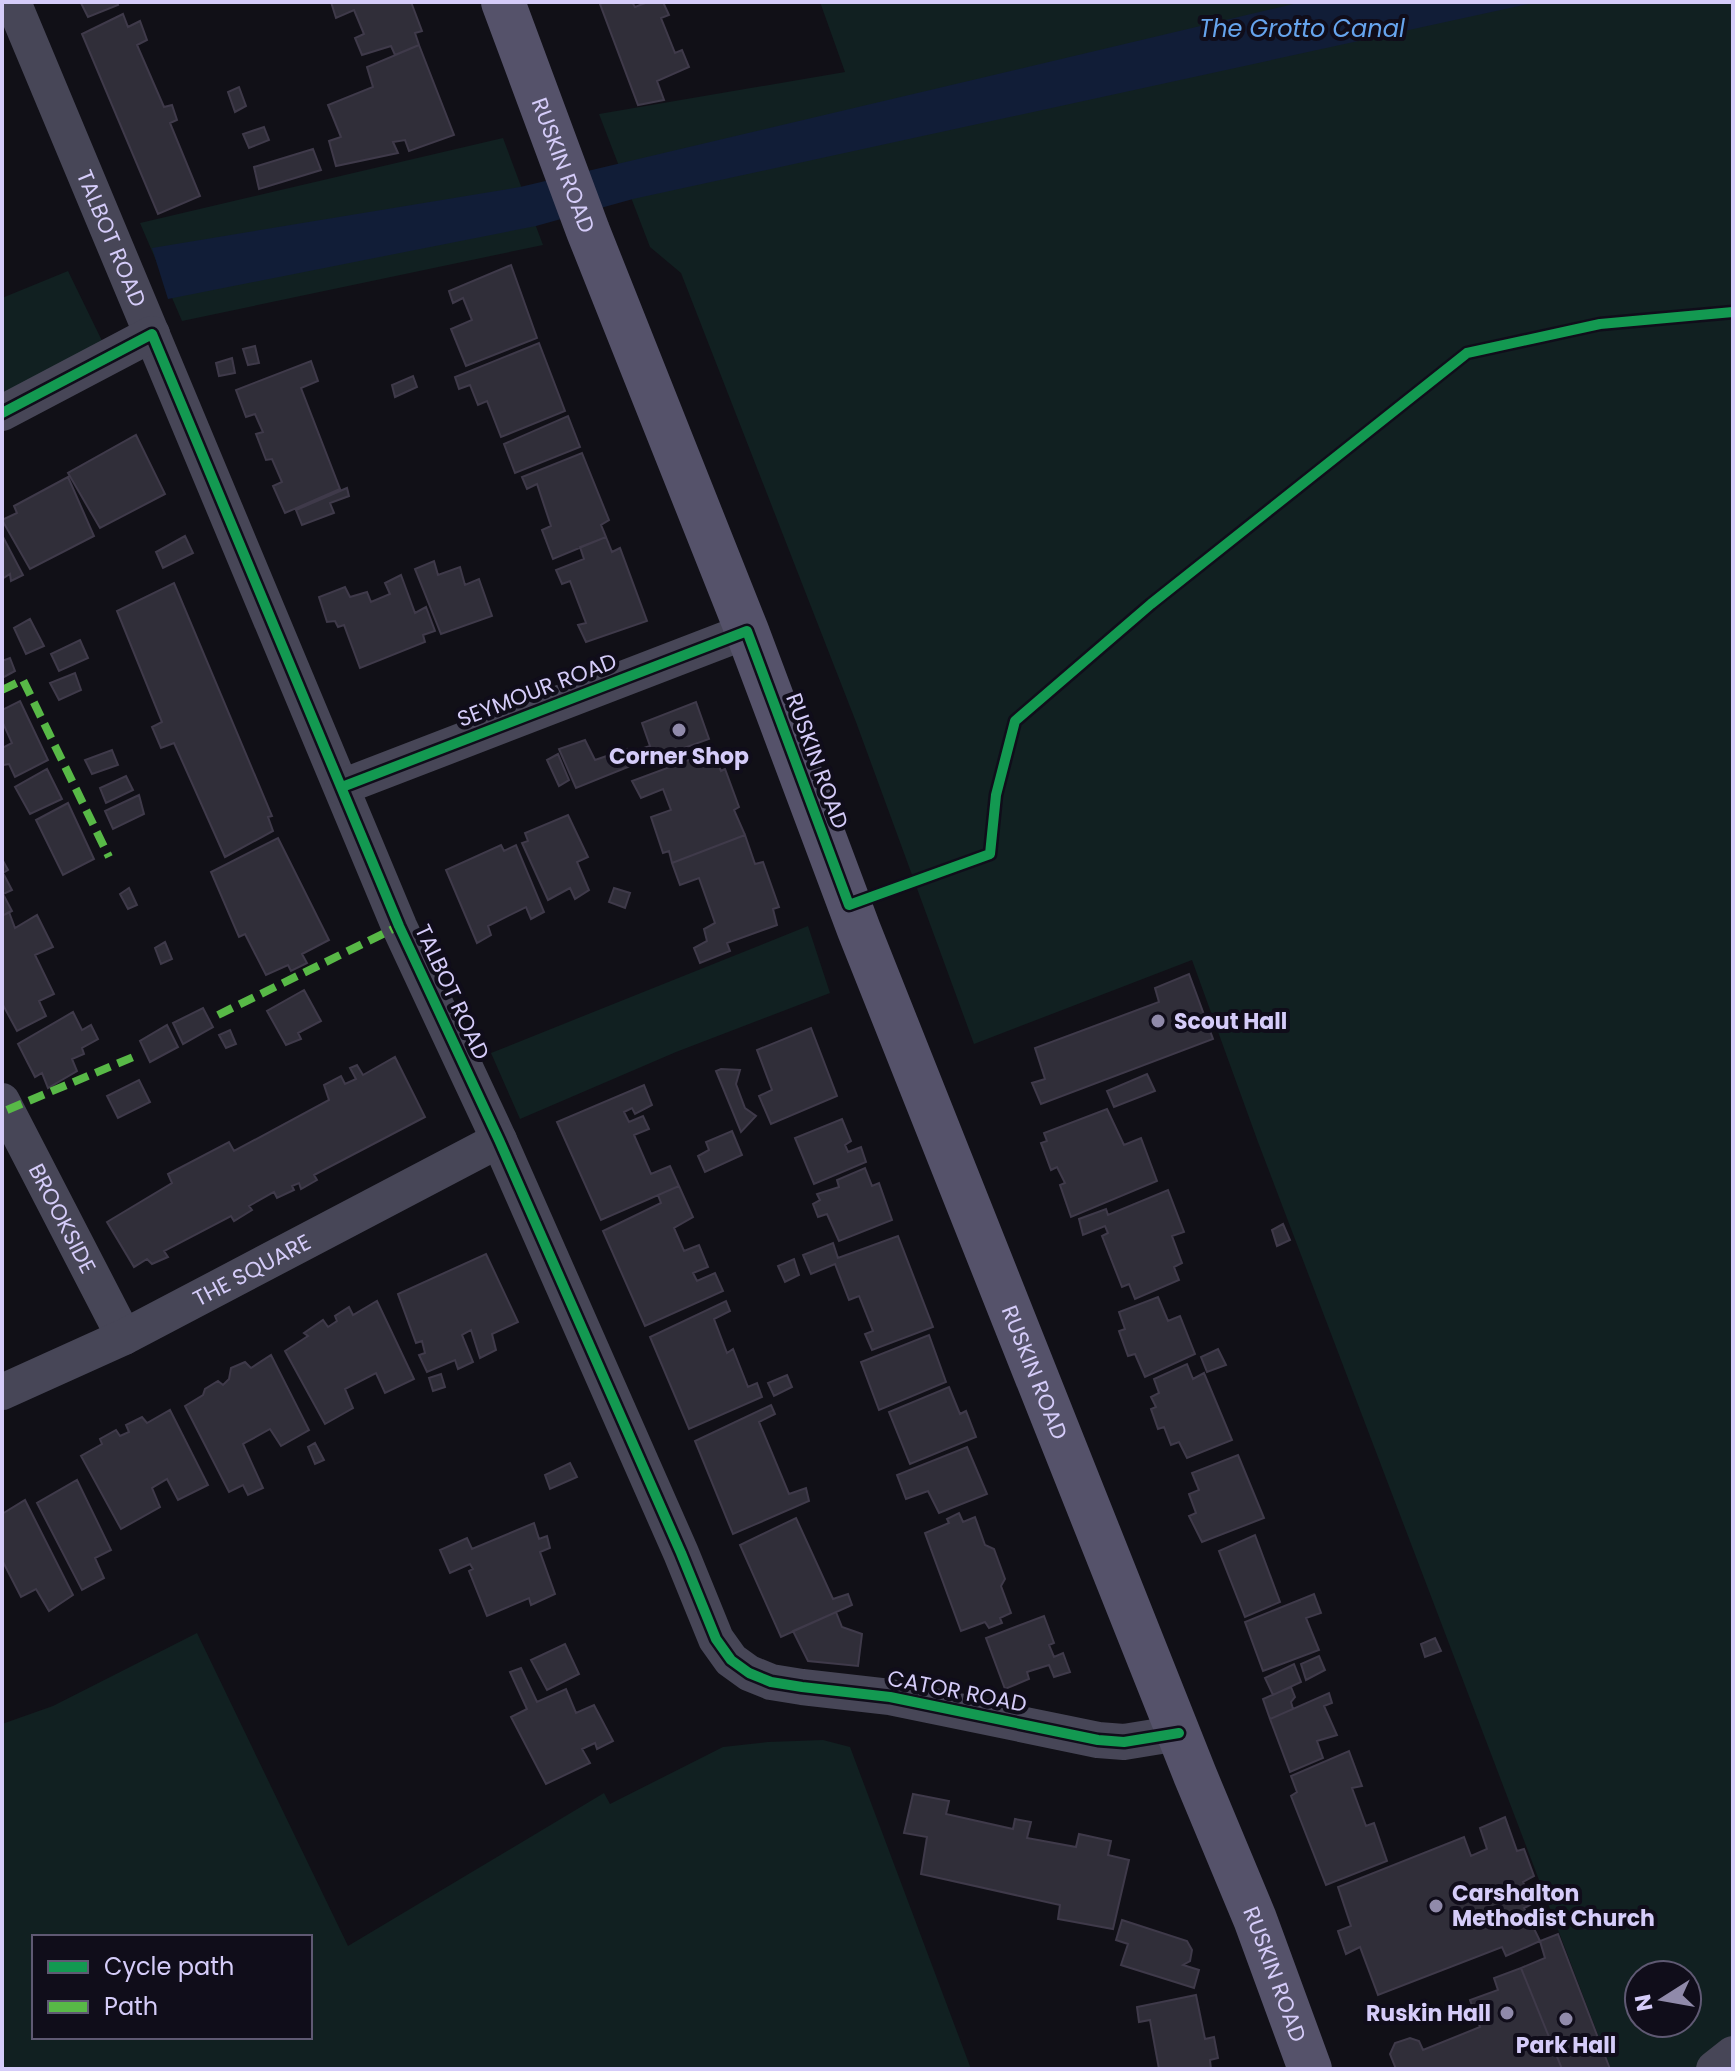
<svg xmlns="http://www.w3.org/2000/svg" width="1735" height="2071" font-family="Poppins,sans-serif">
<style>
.green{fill:#112021;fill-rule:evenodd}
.water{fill:#111d37}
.building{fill:#302e39;stroke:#3f3a4a;stroke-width:2}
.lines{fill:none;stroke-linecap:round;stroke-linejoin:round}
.street{stroke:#474657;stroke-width:36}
.secondary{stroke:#55526a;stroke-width:44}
.quiet{stroke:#58b947;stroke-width:8;stroke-dasharray:16 8;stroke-linecap:butt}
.cycleway-casing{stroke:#100d1a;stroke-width:15}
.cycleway{stroke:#139951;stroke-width:10}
.poi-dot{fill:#908aaa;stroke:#100d1a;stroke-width:3}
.labels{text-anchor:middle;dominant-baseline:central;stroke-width:8;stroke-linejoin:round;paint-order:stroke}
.street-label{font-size:22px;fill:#d5ccf9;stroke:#100d1a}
.poi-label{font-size:22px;font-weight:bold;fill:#d5ccf9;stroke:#100d1a}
.water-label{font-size:24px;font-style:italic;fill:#66a4ed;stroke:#100d1a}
</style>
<rect width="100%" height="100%" fill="#111017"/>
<path class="green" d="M 820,2 L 1733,2 L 1733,2045 L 1706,2069 L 1611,2069 L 1258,1142 L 1192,960 L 974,1044 L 856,722 L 681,273 L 650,247 L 599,114 L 845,72 ZM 1639,1975 L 1687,1975 L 1687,2023 L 1639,2023 Z
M 503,138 L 543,245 L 182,321 L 140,223 Z
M 68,271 L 106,349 L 2,408 L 2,298 Z
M 808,926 L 830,993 L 676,1052 L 520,1119 L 491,1053 Z
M 197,1633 L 348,1946 L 604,1793 L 610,1804 L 723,1747 L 768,1742 L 823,1740 L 850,1747 L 971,2069 L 2,2069 L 2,1724 L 53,1706 ZM 310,1937 L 310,2037 L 34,2037 L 34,1937 Z"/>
<path class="water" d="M 1302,2 L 1538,2 L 633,199 L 536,226 L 168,299 L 152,248 L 520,187 Z"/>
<path class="building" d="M 84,2 L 117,2 L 118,5 L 88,17 L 81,3 Z
M 331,2 L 411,2 L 422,31 L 415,33 L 419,45 L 395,55 L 391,46 L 362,55 L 355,38 L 364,34 L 354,10 L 336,18 Z
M 605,2 L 632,2 L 635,7 L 648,2 L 663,2 L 669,15 L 661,18 L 675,53 L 682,50 L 689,67 L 657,81 L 664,100 L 638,105 L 600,4 Z
M 123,14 L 128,27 L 140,21 L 147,40 L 137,45 L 164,107 L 172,105 L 177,120 L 170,123 L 200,196 L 158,214 L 82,34 Z
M 419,45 L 454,135 L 409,151 L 405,140 L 393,142 L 398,153 L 336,166 L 329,141 L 341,137 L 328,105 L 373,87 L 367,67 Z
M 239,87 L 246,106 L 235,112 L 228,92 Z
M 264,127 L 269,140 L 249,148 L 243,134 Z
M 313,149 L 321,170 L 259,189 L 254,167 Z
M 511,265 L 537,338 L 466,366 L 451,329 L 472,320 L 463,298 L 453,303 L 449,291 Z
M 539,343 L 565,411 L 501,437 L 487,401 L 478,405 L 470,385 L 459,389 L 455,377 Z
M 255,346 L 259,363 L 248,365 L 243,349 Z
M 232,358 L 235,373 L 219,376 L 216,363 Z
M 311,361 L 318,381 L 301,388 L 340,489 L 285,513 L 273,486 L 282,482 L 272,459 L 266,460 L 256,434 L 263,432 L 255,414 L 246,417 L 236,390 Z
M 413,376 L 417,387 L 395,397 L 392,385 Z
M 568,416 L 580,447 L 515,473 L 504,444 Z
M 136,435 L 165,494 L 100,528 L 68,473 Z
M 582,453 L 609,520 L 601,525 L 606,537 L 553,559 L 542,530 L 551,526 L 537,484 L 527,489 L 522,477 Z
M 68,477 L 94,536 L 30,569 L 2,520 L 17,513 L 14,506 Z
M 347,488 L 349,496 L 330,503 L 334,513 L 302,525 L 296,510 Z
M 2,535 L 23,575 L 11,581 L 10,574 L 2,579 Z
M 185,536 L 193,553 L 163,568 L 156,552 Z
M 606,537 L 612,552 L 620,548 L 647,621 L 586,642 L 578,625 L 586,623 L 570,581 L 562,584 L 556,570 L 584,559 L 580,547 Z
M 434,561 L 438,575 L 460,567 L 465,585 L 479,579 L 492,616 L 441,634 L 415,569 Z
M 401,575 L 415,613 L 426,607 L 435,631 L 423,635 L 425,642 L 360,668 L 344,625 L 338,627 L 335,621 L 327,622 L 319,597 L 345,587 L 350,597 L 367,592 L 371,602 L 390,594 L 385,583 Z
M 174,583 L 272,816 L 268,817 L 273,831 L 225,857 L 174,743 L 161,748 L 152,727 L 162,722 L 117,611 Z
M 30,619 L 44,646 L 26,654 L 14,628 Z
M 80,640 L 88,658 L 59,671 L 51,654 Z
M 10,658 L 15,671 L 2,678 L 2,661 Z
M 75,673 L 81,690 L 59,700 L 50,683 Z
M 20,701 L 48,760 L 15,777 L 9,764 L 3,765 L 2,762 L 2,748 L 12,743 L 2,721 L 2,710 Z
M 696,702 L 709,739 L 640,764 L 634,751 L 650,746 L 642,723 Z
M 585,740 L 595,760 L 627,749 L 633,765 L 576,788 L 559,749 Z
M 112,750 L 118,765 L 92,774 L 85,760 Z
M 713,751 L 721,771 L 725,769 L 739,807 L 734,810 L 745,835 L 672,863 L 669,851 L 663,853 L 651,817 L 671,810 L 663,789 L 641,798 L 632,781 Z
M 558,754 L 569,780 L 559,786 L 547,760 Z
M 47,769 L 62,799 L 30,814 L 15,787 Z
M 126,776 L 133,790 L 106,803 L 100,788 Z
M 139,795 L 144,814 L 113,829 L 105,811 Z
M 68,803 L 94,859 L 63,875 L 36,820 Z
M 568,815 L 588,857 L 577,862 L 589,890 L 575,899 L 570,888 L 548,900 L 522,843 L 528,841 L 525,833 Z
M 745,835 L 755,864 L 763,862 L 779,907 L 773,909 L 777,925 L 727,943 L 730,951 L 700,963 L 694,948 L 707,941 L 704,929 L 715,923 L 699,878 L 680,885 L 672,863 Z
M 278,838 L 329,940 L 302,954 L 307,963 L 291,971 L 288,965 L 266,975 L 245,934 L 239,937 L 211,872 Z
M 501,845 L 504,851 L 516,845 L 544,912 L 531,919 L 526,907 L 488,926 L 491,935 L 477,943 L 446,870 Z
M 2,859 L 8,870 L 3,873 L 12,890 L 3,894 L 12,911 L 2,916 Z
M 129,888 L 137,905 L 128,909 L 120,894 Z
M 614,888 L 630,893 L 625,908 L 609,902 Z
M 9,912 L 15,928 L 37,915 L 53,947 L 35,955 L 54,994 L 39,1001 L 46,1016 L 17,1031 L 3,1005 L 2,1006 L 2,916 Z
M 165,942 L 172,959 L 161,964 L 155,948 Z
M 1189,974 L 1213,1039 L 1041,1104 L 1032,1083 L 1045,1079 L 1035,1048 L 1159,1002 L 1155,988 Z
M 304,990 L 321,1021 L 298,1033 L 301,1039 L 286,1045 L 267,1011 Z
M 203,1008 L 213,1027 L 183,1044 L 173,1023 Z
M 73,1012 L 82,1030 L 91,1025 L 98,1039 L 82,1048 L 84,1054 L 72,1059 L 77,1071 L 48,1088 L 42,1073 L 35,1077 L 18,1044 Z
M 167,1025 L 178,1047 L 150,1062 L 140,1041 Z
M 811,1028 L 837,1096 L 771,1124 L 759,1096 L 772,1090 L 757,1050 Z
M 230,1030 L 236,1044 L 226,1048 L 219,1035 Z
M 395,1057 L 425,1117 L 314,1175 L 317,1180 L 301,1189 L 299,1183 L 292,1186 L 294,1190 L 277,1198 L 274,1192 L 249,1206 L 252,1210 L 234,1221 L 231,1216 L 164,1251 L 168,1257 L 152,1264 L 147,1259 L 134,1267 L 107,1222 L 172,1183 L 168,1174 L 229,1142 L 234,1151 L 329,1100 L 324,1085 L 341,1076 L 345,1084 L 356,1079 L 350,1068 L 357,1065 L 363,1075 Z
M 721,1069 L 740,1070 L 736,1084 L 745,1108 L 756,1116 L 741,1132 L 716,1071 Z
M 1147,1074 L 1155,1091 L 1114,1107 L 1107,1091 Z
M 139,1080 L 150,1102 L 118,1118 L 107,1096 Z
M 644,1085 L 652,1105 L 635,1114 L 632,1108 L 624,1112 L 629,1122 L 643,1116 L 649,1129 L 634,1135 L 651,1174 L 670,1166 L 679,1186 L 601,1220 L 557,1122 Z
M 1107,1109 L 1124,1145 L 1141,1138 L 1157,1181 L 1071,1217 L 1060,1185 L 1065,1183 L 1057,1167 L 1051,1170 L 1041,1143 L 1047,1141 L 1044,1133 Z
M 842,1119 L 851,1141 L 845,1145 L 848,1152 L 861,1147 L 866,1162 L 814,1184 L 795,1138 Z
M 732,1131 L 742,1155 L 705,1172 L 698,1156 L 709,1150 L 706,1142 Z
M 865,1168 L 872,1186 L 879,1183 L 892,1220 L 839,1241 L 827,1214 L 818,1217 L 813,1204 L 820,1200 L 817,1194 L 839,1187 L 837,1180 Z
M 679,1186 L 693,1217 L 674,1228 L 684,1251 L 699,1245 L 708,1267 L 693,1273 L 697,1281 L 715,1273 L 723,1291 L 645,1326 L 603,1231 L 661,1203 L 658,1195 Z
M 1168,1190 L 1184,1232 L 1172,1236 L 1182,1263 L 1174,1267 L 1179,1280 L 1135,1299 L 1129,1284 L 1122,1287 L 1102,1236 L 1108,1233 L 1105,1226 L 1083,1235 L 1079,1219 L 1106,1209 L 1108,1215 Z
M 1283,1224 L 1290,1240 L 1277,1246 L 1272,1230 Z
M 898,1236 L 933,1327 L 872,1350 L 865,1334 L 873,1331 L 859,1296 L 849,1300 L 835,1264 L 811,1274 L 803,1255 L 833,1243 L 838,1258 Z
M 486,1254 L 518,1322 L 492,1334 L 496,1350 L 480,1358 L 471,1330 L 462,1335 L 473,1362 L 458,1369 L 455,1360 L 427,1372 L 419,1355 L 425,1353 L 422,1341 L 416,1343 L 398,1294 Z
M 794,1259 L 799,1275 L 785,1282 L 778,1266 Z
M 1158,1297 L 1168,1321 L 1180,1316 L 1195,1354 L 1145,1377 L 1135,1354 L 1128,1356 L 1119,1331 L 1125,1329 L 1119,1312 Z
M 377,1301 L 414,1379 L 385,1393 L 376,1373 L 345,1389 L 353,1408 L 325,1424 L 285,1351 L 308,1336 L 304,1333 L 323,1320 L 328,1327 L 337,1321 L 335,1316 L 349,1307 L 353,1315 Z
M 726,1301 L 730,1311 L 714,1319 L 727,1353 L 733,1349 L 748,1387 L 757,1383 L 762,1397 L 689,1429 L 650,1337 Z
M 929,1335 L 946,1382 L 879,1410 L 861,1362 Z
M 1218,1349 L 1226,1365 L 1207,1372 L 1201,1357 Z
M 271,1355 L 309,1430 L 281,1446 L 270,1429 L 243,1444 L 263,1488 L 248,1495 L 243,1485 L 229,1492 L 185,1406 L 203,1395 L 205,1389 L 218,1381 L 223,1385 L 229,1379 L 231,1368 L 245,1362 L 251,1368 Z
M 1187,1364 L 1193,1379 L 1204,1373 L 1232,1440 L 1187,1458 L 1179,1442 L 1171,1445 L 1164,1427 L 1158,1429 L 1151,1409 L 1156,1407 L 1151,1397 L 1159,1393 L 1154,1379 Z
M 441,1374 L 445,1387 L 433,1391 L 429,1378 Z
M 787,1375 L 792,1387 L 774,1396 L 768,1383 Z
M 949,1387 L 960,1414 L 966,1411 L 976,1437 L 910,1464 L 889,1412 Z
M 771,1405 L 775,1414 L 759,1422 L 789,1494 L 806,1488 L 809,1501 L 733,1534 L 695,1441 Z
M 170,1410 L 208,1485 L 178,1500 L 167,1479 L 152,1488 L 160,1507 L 121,1529 L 81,1456 L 102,1444 L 100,1439 L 116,1430 L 120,1436 L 129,1432 L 126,1425 L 142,1417 L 147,1423 Z
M 315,1443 L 324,1460 L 315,1464 L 308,1447 Z
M 967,1447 L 987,1494 L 939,1513 L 928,1491 L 906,1499 L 897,1475 Z
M 1238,1455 L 1264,1518 L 1202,1542 L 1189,1516 L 1196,1513 L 1189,1494 L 1199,1490 L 1192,1473 Z
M 570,1463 L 577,1477 L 550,1489 L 545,1475 Z
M 77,1480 L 111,1550 L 95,1558 L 104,1578 L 82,1590 L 37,1503 Z
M 25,1500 L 73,1595 L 49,1611 L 36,1589 L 21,1597 L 2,1560 L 2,1514 Z
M 959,1513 L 963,1522 L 975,1517 L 985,1545 L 994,1549 L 1005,1579 L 1001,1586 L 1011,1613 L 1000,1618 L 1002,1623 L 989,1628 L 985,1622 L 961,1631 L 925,1533 L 949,1523 L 947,1519 Z
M 796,1518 L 833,1599 L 848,1594 L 852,1605 L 781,1637 L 740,1545 Z
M 534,1523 L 539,1539 L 547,1536 L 550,1548 L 540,1552 L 555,1594 L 531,1605 L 529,1598 L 487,1616 L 469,1571 L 473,1569 L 470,1564 L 450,1573 L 440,1550 L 467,1538 L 472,1549 Z
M 1255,1535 L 1280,1602 L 1245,1617 L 1219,1551 Z
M 1314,1594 L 1321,1613 L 1306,1618 L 1319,1650 L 1263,1671 L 1245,1622 Z
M 836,1612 L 842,1627 L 862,1634 L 858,1666 L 808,1661 L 793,1631 Z
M 1044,1616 L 1054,1643 L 1049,1645 L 1054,1657 L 1063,1653 L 1070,1672 L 1054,1677 L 1049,1665 L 1027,1672 L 1029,1679 L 1005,1689 L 986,1638 Z
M 1435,1638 L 1441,1651 L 1425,1657 L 1421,1644 Z
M 565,1644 L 579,1674 L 547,1690 L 531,1660 Z
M 1319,1656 L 1325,1670 L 1306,1680 L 1301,1664 Z
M 1294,1664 L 1301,1682 L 1273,1695 L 1265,1678 Z
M 521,1668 L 537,1702 L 566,1689 L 576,1713 L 594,1705 L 613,1741 L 597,1749 L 595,1743 L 582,1749 L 590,1763 L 546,1784 L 511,1717 L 527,1709 L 510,1672 Z
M 1291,1687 L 1295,1697 L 1291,1702 L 1293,1709 L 1270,1719 L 1263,1699 Z
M 1329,1693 L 1332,1703 L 1324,1706 L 1337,1735 L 1317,1741 L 1323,1758 L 1290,1772 L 1270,1719 Z
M 1349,1751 L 1362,1786 L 1352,1788 L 1366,1826 L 1374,1823 L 1387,1861 L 1326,1885 L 1291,1796 L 1297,1792 L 1291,1776 Z
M 913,1794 L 949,1801 L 946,1814 L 1013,1829 L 1015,1819 L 1031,1822 L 1027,1838 L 1076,1847 L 1079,1834 L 1111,1841 L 1108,1855 L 1129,1860 L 1113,1929 L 1058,1919 L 1060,1905 L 921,1874 L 927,1837 L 904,1833 Z
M 1505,1817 L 1517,1851 L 1524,1849 L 1534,1876 L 1523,1882 L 1532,1904 L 1524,1908 L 1540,1941 L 1506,1956 L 1502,1947 L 1378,1995 L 1360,1947 L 1346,1954 L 1338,1931 L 1351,1926 L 1338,1887 L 1464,1837 L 1471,1856 L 1487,1849 L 1480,1828 Z
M 1122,1920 L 1187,1941 L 1192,1950 L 1190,1961 L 1183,1965 L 1199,1970 L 1194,1988 L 1121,1965 L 1128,1944 L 1116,1940 Z
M 1558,1934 L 1610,2069 L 1562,2069 L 1521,1968 L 1545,1958 L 1540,1941 Z
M 1521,1968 L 1562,2069 L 1396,2069 L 1390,2054 L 1395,2043 L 1410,2038 L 1419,2041 L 1423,2050 L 1480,2027 L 1470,2000 L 1498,1990 L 1494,1978 Z
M 1196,1995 L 1205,2039 L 1214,2037 L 1218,2058 L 1210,2060 L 1211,2069 L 1159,2069 L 1150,2020 L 1139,2022 L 1137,2007 Z"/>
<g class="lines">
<g class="street">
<path id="s1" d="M 13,2 L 399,926 L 499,1140 L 681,1553 L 716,1639 L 731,1660 L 749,1673 L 771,1682 L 802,1687 L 890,1697 L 1098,1740 L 1124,1742 L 1179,1733"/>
<path d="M 2,413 L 152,334"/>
<path d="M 342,787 L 747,631"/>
<path id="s2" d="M 2,1101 L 124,1337"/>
<path id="s3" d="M 2,1392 L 124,1337 L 499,1140"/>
<path d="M 1714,2069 L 1733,2054"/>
</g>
<path class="secondary" id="s4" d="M 503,2 L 588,231 L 747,631 L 859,930 L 1195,1775 L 1255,1919 L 1310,2069"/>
<path class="quiet" d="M 2,690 L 23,680 L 109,857
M 218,1015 L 399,926
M 7,1110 L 138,1055"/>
<g class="cycleway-casing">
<path id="cycleway" d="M 2,413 L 152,334 L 399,926 L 499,1140 L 681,1553 L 716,1639 L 731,1660 L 749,1673 L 771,1682 L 802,1687 L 890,1697 L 1098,1740 L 1124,1742 L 1179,1733
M 342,787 L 747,631 L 849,905 L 990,854 L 996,795 L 1015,721 L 1151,604 L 1467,353 L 1600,324 L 1733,312"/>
</g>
<use href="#cycleway" class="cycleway"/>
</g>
<g class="poi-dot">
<circle cx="679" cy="730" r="8"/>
<circle cx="1158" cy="1021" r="8"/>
<circle cx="1436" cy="1906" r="8"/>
<circle cx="1507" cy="2013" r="8"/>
<circle cx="1566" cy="2019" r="8"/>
</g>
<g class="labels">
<g class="street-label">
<text stroke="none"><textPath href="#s4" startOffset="174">RUSKIN ROAD</textPath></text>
<text stroke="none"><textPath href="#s1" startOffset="256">TALBOT ROAD</textPath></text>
<text transform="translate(537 690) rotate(-21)">SEYMOUR ROAD</text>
<text transform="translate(817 761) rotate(70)">RUSKIN ROAD</text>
<text transform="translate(452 992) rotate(65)">TALBOT ROAD</text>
<text stroke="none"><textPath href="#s2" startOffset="132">BROOKSIDE</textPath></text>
<text stroke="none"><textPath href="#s3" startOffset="278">THE SQUARE</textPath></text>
<text stroke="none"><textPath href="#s4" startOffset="1470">RUSKIN ROAD</textPath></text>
<text transform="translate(957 1691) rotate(11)">CATOR ROAD</text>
<text stroke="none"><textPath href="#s4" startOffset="2118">RUSKIN ROAD</textPath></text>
</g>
<g class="poi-label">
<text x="679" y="756">Corner Shop</text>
<text x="1174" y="1021" text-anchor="start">Scout Hall</text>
<text x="1452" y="1893" text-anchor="start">Carshalton<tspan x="1452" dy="25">Methodist Church</tspan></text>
<text x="1491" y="2013" text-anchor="end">Ruskin Hall</text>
<text x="1566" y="2045">Park Hall</text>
</g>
<g class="water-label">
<text x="1302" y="28">The Grotto Canal</text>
</g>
</g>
<rect width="1735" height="2071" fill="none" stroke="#d5ccf9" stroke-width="8"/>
<rect x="32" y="1935" width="280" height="104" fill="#100d1a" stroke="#5f5973" stroke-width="2"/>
<rect x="48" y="1961" width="40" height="12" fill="#139951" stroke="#5f5973" stroke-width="2"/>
<text x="104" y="1975" font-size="24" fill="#d5ccf9">Cycle path</text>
<rect x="48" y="2001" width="40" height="12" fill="#58b947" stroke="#5f5973" stroke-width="2"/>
<text x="104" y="2015" font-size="24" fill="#d5ccf9">Path</text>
<g transform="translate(1663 1999) rotate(259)"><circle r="38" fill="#100d1a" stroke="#5f5973" stroke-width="2"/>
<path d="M0-6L14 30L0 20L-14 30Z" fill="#908aaa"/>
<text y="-12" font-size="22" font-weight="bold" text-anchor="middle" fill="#d5ccf9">N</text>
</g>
</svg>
